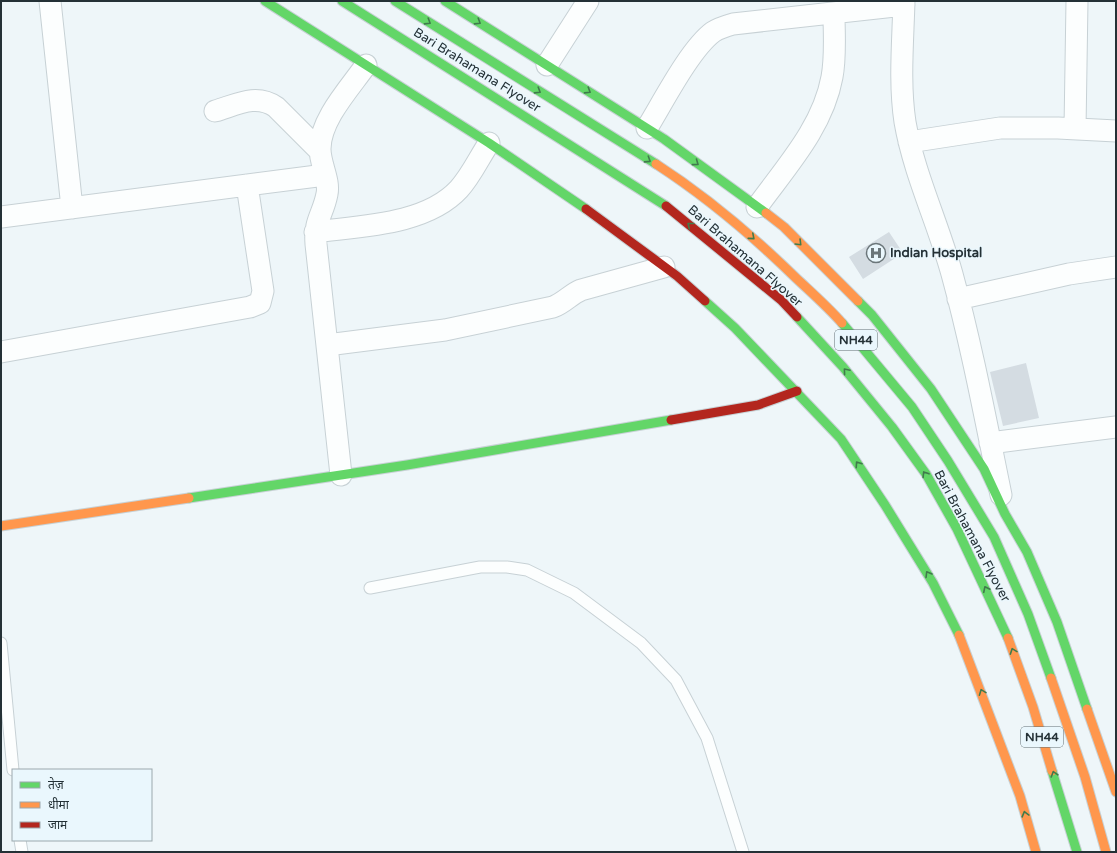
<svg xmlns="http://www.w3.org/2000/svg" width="1117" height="853" font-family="'Varela Round','Noto Sans Devanagari',sans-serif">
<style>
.building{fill:#d4dce2}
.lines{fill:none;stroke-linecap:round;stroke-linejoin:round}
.lane-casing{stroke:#c7d1d5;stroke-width:13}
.street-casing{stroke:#c7d1d5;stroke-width:23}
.fast-casing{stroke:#c7d1d5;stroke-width:11}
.slow-casing{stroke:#c7d1d5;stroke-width:11}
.jam-casing{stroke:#c7d1d5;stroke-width:11}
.lane{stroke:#fcfefe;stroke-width:11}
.street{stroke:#fcfefe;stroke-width:21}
.fast{stroke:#63d668;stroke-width:9}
.slow{stroke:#ff974d;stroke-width:9}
.jam{stroke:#b3261e;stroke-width:9}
.oneway{stroke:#407b4c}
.labels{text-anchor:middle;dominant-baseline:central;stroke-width:3;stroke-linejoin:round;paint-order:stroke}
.shield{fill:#eaf7fd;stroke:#5f6c72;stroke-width:1}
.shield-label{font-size:12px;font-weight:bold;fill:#243136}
.street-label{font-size:13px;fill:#243136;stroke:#eaf7fd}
.poi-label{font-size:13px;font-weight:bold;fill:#243136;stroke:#eaf7fd;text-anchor:start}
</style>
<rect width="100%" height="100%" fill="#eef6f9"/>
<path class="building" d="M 889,232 L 903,253 L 863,279 L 849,257 Z
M 1026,363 L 1039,418 L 1003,426 L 990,372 Z"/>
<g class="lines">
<g class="lane-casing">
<path id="lane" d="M 370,588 L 480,567 L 507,567 L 527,570 L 574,593 L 641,643 L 676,680 L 707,738 L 743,852
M 1,643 L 13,770
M 20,840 L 22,852"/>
</g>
<g class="street-casing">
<path id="street" d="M 50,1 L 72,208
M 904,1 C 903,40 899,83 905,122 C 914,174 938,223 952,274 C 972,347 986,422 1001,495
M 547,65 L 588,1
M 215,111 C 236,105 256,93 276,107 L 320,151
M 647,128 C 663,102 690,49 713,32 C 719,28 726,26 733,24 L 904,5
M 1075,129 L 1077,1
M 909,142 L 1000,128 L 1058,128 L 1116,131
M 757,207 C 786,167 823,127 832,77 C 836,56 834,34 834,13
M 1,217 L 325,175
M 315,232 C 360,226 426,225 459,189 C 471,176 479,158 489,143
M 958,299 L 1069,274 L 1116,267
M 327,345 L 445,330 L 553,307 C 564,303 571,294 581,290 L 664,267
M 1,352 L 250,307 L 260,303 L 263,291 L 247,185
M 990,443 L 1116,427
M 341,475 L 316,244 C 314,220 323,215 327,194 C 330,180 320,164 320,149 C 320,120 349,89 366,65"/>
</g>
<g class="fast-casing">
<path id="fast" d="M 265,1 L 489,143 L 586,209
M 342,1 L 666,206
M 395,1 L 656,164
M 445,1 L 664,139 L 766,213
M 705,301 L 735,328 L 841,439 L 885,505 L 933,583 L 959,635
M 858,301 L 872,315 L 931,389 L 984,469 L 1005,514 L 1027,552 L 1057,622 L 1087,709
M 797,317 L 843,367 L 892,427 L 926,474 L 957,529 L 1008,638
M 842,323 L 912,407 L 948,461 L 994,537 L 1028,614 L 1051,678
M 189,498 L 407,465 L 671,420
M 1052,771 L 1077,852"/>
</g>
<g class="slow-casing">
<path id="slow" d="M 656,164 C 707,197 753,236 796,278 C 812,293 828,307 842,323
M 766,213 L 784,227 L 858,301
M 1,526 L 189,498
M 959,635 L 1020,796 L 1036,852
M 1008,638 L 1033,707 L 1052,771
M 1051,678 L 1085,777 L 1106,852
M 1087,709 L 1116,792"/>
</g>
<g class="jam-casing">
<path id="jam" d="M 666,206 L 781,300 L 797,317
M 586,209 L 677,276 L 705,301
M 671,420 L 758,405 L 797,391"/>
</g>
<use href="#lane" class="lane"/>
<use href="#street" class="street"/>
<use href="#fast" class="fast"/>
<use href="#slow" class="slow"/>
<use href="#jam" class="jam"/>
</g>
<defs><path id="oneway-chevron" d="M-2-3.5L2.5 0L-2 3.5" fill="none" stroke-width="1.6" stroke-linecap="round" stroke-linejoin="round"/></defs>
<g class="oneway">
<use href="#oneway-chevron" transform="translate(428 22) rotate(32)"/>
<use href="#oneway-chevron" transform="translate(478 22) rotate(32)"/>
<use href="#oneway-chevron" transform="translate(538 91) rotate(32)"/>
<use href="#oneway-chevron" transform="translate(588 91) rotate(32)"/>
<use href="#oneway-chevron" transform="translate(648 160) rotate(33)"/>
<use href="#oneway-chevron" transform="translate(696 163) rotate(36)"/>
<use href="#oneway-chevron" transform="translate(690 225) rotate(-141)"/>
<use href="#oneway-chevron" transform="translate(752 237) rotate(41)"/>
<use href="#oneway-chevron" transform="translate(799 243) rotate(45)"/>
<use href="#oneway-chevron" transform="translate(846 371) rotate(-130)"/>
<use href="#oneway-chevron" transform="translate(858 464) rotate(-124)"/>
<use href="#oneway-chevron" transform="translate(925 474) rotate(-122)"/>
<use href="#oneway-chevron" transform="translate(928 574) rotate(-121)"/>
<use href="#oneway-chevron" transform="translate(986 589) rotate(-116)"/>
<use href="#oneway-chevron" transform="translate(1013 651) rotate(-110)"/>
<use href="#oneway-chevron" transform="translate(982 692) rotate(-111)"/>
<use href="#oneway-chevron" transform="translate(1054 774) rotate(-107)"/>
<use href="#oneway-chevron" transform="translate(1025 814) rotate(-105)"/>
</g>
<defs>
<g id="hospital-ring" transform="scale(1)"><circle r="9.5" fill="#eaf7fd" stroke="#6b767a" stroke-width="1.5"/><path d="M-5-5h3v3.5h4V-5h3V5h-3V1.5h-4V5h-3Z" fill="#6b767a"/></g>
</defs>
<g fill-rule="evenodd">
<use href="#hospital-ring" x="876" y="253"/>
</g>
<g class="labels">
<g class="shield">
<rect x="835" y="330" width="42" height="20" rx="3"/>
<rect x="1021" y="727" width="42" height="20" rx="3"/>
</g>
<g class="shield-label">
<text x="856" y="340">NH44</text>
<text x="1042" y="737">NH44</text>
</g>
<g class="street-label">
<text transform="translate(477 70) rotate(32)">Bari Brahamana Flyover</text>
<text transform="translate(745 256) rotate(41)">Bari Brahamana Flyover</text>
<text transform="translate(972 536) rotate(62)">Bari Brahamana Flyover</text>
</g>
<g class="poi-label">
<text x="890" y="253">Indian Hospital</text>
</g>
</g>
<rect width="1117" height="853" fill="none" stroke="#243136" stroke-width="4"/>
<rect x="12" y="769" width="140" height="72" fill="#eaf7fd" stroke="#9ba8ad"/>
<rect x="20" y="782" width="20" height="6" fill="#63d668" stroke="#9ba8ad"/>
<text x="48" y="789" font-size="12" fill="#243136">तेज़</text>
<rect x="20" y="802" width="20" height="6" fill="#ff974d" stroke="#9ba8ad"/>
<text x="48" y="809" font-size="12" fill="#243136">धीमा</text>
<rect x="20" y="822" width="20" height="6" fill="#b3261e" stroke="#9ba8ad"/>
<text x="48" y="829" font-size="12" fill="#243136">जाम</text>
</svg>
